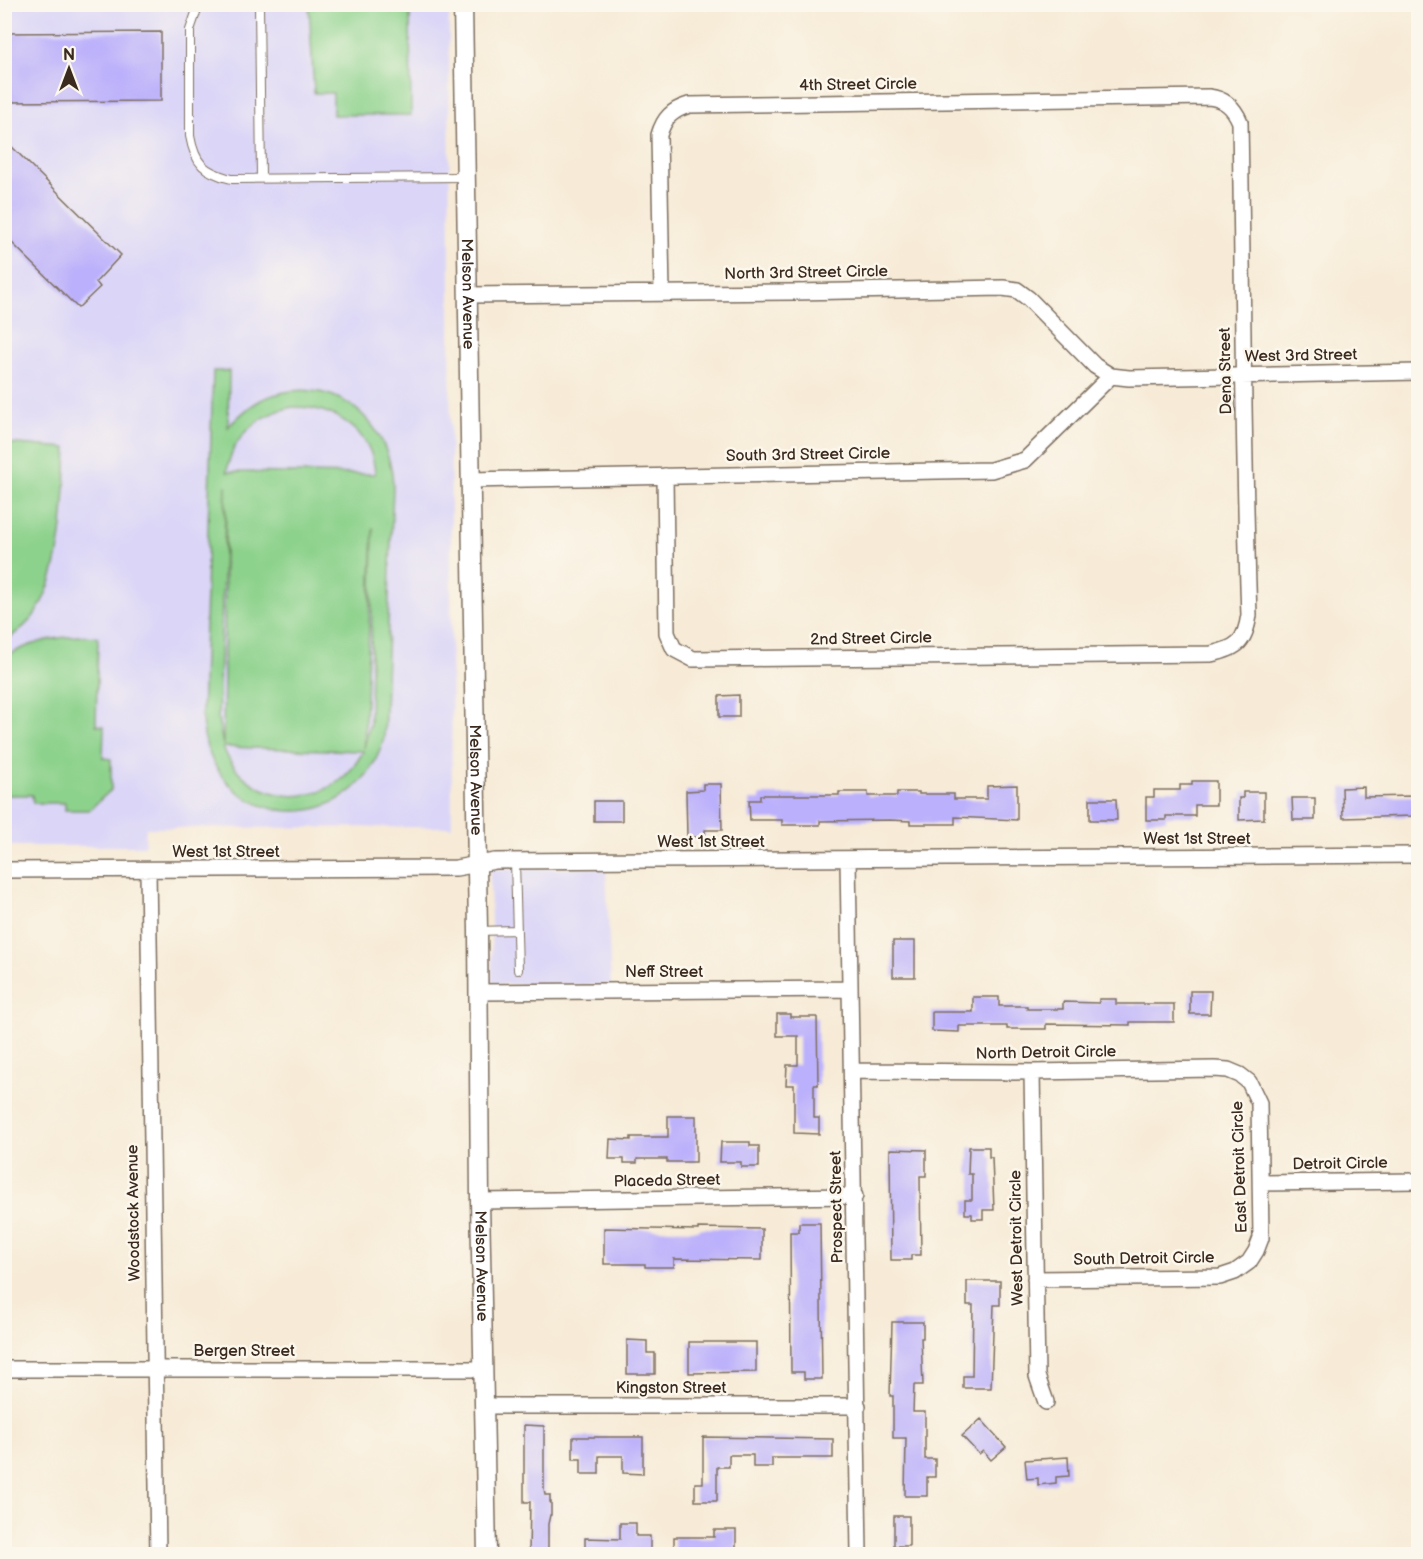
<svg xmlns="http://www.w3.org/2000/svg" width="1423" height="1559" font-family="'Balsamiq Sans',sans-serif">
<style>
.built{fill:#dbd6f7}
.green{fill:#8dd28c;stroke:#647e55;stroke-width:1.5;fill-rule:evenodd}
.building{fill:#bbb0fb}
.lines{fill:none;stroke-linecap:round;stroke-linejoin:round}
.service-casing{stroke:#7d6e5f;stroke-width:10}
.minor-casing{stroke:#7d6e5f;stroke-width:18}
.tertiary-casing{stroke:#7d6e5f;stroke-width:21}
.service{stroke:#fff;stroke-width:8}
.minor{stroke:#fff;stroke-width:15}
.tertiary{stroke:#fff;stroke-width:18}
.labels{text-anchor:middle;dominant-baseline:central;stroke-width:5;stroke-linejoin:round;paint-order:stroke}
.street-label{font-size:16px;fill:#3b2a1e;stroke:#fbf7ec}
</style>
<rect width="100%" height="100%" fill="#fbf7ec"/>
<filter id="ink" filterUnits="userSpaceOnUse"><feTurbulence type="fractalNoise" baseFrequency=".0167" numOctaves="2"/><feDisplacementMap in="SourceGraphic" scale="12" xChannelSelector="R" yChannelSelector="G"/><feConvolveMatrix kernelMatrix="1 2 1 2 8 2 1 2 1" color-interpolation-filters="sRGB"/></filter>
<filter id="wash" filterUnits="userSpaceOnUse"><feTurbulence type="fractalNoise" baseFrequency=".008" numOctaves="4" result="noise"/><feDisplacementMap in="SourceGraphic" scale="24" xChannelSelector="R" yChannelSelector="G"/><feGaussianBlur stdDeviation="1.35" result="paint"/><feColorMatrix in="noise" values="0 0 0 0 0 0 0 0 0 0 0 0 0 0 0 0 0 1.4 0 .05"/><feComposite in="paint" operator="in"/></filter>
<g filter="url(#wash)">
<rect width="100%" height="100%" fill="#f7ebd7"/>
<path class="built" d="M 5,5 L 449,5 L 452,827 L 146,828 L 145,846 L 5,846 Z
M 606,868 L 611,985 L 492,984 L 490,869 Z"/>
<path class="green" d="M 309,5 L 410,5 L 411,115 L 333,115 L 333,93 L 314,93 Z
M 213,371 L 229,371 L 228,427 C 238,417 249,406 263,399 C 329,370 390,417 393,485 L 384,738 C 354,846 208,830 202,718 ZM 292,407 C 333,406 373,430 375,474 L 227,472 C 231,437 259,414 292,407 ZM 226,485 L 223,744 L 223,745 L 218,718 ZM 373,527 L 370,723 L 364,748 ZM 223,747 L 363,751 L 363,752 C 356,764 348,776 336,783 C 296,810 240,792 223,747 Z
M 5,443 L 67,448 C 64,500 65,569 35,614 C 28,625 15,634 5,641 Z
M 80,636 L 98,637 L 96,725 L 104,726 L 103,758 L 111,759 L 111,790 L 89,810 L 65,810 L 65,803 L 33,803 L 32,795 L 5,795 L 5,657 C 28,643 53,637 80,636 Z"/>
<g id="blocks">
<path class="building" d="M 161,32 L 161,101 L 4,102 L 4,33 Z
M 4,139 L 121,255 L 96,282 L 100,287 L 78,308 L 4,235 Z
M 739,695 L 739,717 L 719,717 L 719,696 Z
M 1192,781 L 1216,781 L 1216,805 L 1195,805 L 1195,816 L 1166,816 L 1166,820 L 1146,820 L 1146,797 L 1154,797 L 1154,790 L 1180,790 L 1180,785 L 1192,785 Z
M 703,784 L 721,784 L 722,830 L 705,830 L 705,837 L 687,837 L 686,791 L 703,790 Z
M 1017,785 L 1017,820 L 955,817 L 955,824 L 910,824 L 910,821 L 890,820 L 820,821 L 820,825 L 782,825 L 782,820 L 750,820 L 749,800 L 760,800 L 760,795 L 839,795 L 839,792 L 868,792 L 868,796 L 897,796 L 897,792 L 919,792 L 919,794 L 954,794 L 954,799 L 987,799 L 987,786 Z
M 1364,787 L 1364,797 L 1413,796 L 1413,816 L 1343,818 L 1342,788 Z
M 1243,792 L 1264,792 L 1264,819 L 1239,820 L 1239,798 L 1243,798 Z
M 1292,798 L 1315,798 L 1315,820 L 1293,820 Z
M 1090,799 L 1116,799 L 1117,820 L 1090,820 Z
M 594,801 L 622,801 L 622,821 L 594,821 Z
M 893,941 L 915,941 L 915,977 L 893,977 Z
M 1190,991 L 1211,991 L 1210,1014 L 1190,1014 Z
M 973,997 L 999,997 L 999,1006 L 1027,1006 L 1027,1009 L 1063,1009 L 1063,1002 L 1099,1003 L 1099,999 L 1116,999 L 1116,1004 L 1174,1004 L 1174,1022 L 1130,1022 L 1130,1025 L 1046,1024 L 1046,1029 L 1007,1029 L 1007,1026 L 959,1026 L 959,1032 L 932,1031 L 932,1012 L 973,1012 Z
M 777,1014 L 790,1014 L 790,1017 L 817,1017 L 818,1085 L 814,1085 L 814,1118 L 819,1118 L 819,1134 L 794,1133 L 794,1085 L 786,1085 L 787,1065 L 798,1065 L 798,1036 L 777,1036 Z
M 668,1116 L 696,1116 L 696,1162 L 667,1162 L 667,1159 L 637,1159 L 637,1163 L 624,1163 L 624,1159 L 609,1159 L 610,1139 L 631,1140 L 631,1137 L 668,1137 Z
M 721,1142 L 750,1142 L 750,1146 L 759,1146 L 759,1167 L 741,1167 L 741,1162 L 720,1162 Z
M 969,1147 L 989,1147 L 989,1157 L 992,1157 L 994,1210 L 983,1210 L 983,1219 L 972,1219 L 972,1214 L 965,1214 L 965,1200 L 972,1200 L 972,1174 L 968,1174 Z
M 890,1149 L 926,1150 L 926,1176 L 920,1176 L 921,1255 L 911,1255 L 911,1260 L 891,1260 Z
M 799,1223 L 820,1223 L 822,1379 L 804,1379 L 804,1372 L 791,1372 L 790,1232 L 799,1232 Z
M 604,1228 L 698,1230 L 698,1228 L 762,1229 L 762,1260 L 674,1259 L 674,1267 L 645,1267 L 645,1264 L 604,1264 Z
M 967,1281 L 1000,1281 L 1000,1305 L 994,1305 L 991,1388 L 963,1388 L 963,1376 L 972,1376 L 973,1305 L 967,1305 Z
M 892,1322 L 923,1322 L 923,1338 L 921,1338 L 923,1385 L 914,1385 L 913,1412 L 925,1412 L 925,1459 L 935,1459 L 935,1477 L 927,1477 L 927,1496 L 905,1496 L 906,1438 L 893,1438 L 893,1396 L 890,1396 Z
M 627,1340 L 647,1341 L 647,1353 L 655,1353 L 655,1374 L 627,1374 Z
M 689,1342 L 756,1342 L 756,1372 L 689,1373 Z
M 981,1419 L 1006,1447 L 991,1460 L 983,1451 L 979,1454 L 962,1436 Z
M 524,1425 L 544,1426 L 544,1488 L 545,1495 L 550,1495 L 550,1502 L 551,1502 L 551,1515 L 550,1515 L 548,1524 L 548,1554 L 529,1554 L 530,1502 L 524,1502 Z
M 573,1437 L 643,1437 L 643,1474 L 623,1473 L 623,1456 L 599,1456 L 599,1474 L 581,1474 L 581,1459 L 573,1459 Z
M 703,1437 L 833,1439 L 833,1458 L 772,1458 L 772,1467 L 753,1467 L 753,1455 L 729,1455 L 729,1467 L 717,1467 L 717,1501 L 695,1501 L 695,1483 L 703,1483 Z
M 1068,1457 L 1069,1476 L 1056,1477 L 1056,1483 L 1038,1485 L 1038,1478 L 1027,1479 L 1025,1460 Z
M 894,1516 L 909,1516 L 909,1546 L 894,1546 Z
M 620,1523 L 636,1523 L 636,1536 L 650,1536 L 650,1554 L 585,1554 L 585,1538 L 620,1539 Z
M 714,1530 L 736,1530 L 736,1554 L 674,1554 L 674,1537 L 714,1537 Z"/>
</g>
</g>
<g filter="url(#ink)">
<use href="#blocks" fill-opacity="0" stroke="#7d6e5f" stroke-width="1.5"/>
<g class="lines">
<g class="service-casing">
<path id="service" d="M 199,4 L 190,30 L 190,136 C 195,164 204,172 231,179 L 465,177
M 259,4 L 261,178
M 515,861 L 518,970
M 478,931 L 516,930"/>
</g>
<g class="minor-casing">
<path id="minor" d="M 662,293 L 659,135 C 664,118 672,110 689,105 L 1209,97 C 1225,99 1234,107 1240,122 C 1243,286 1243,451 1249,615 C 1245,642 1238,648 1211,654 L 693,659 L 674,649 L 667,633 L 665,476
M 468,295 L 795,292 L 1003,288 L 1017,290 L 1029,299 L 1095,366 L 1111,376 L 1129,378 L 1418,372
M 470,480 L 991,470 L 1025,460 L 1111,376
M 848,859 L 859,1554
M 4,870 L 456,868 L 495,861 L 1418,855
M 148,870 L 158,1554
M 479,992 L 850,989
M 852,1071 L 1032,1072 L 1214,1069 L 1228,1070 L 1240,1075 L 1249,1082 L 1259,1103 L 1261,1238 L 1256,1251 L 1249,1262 L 1235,1272 L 1220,1277 L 1035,1279
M 1032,1072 L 1037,1376 L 1046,1402
M 1261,1183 L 1418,1181
M 480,1201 L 855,1196
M 4,1369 L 484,1369
M 485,1406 L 858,1406"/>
</g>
<g class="tertiary-casing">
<g id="tertiary">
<path id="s1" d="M 463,4 L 478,931 L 480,1201 L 487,1554"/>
</g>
</g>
<use href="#service" class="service"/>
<use href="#minor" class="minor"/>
<use href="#tertiary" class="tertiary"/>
</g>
</g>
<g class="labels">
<g class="street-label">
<text transform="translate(858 85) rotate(-1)">4th Street Circle</text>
<text transform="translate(806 273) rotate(-1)">North 3rd Street Circle</text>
<text stroke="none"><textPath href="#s1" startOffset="290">Melson Avenue</textPath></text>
<text transform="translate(1301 356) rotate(-1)">West 3rd Street</text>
<text transform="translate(1226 371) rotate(-91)">Dena Street</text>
<text transform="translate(808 455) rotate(-1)">South 3rd Street Circle</text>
<text transform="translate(871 639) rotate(-1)">2nd Street Circle</text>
<text stroke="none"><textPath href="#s1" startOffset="776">Melson Avenue</textPath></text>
<text x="1197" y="839">West 1st Street</text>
<text x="711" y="842">West 1st Street</text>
<text x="226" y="852">West 1st Street</text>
<text x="664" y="972">Neff Street</text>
<text transform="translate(1046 1053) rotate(-1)">North Detroit Circle</text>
<text transform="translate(1340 1164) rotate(-1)">Detroit Circle</text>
<text transform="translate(1240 1167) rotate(-92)">East Detroit Circle</text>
<text transform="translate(667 1181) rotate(-1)">Placeda Street</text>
<text transform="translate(837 1207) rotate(-91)">Prospect Street</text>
<text transform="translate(134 1213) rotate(-91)">Woodstock Avenue</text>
<text transform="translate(1017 1238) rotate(-91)">West Detroit Circle</text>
<text transform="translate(1144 1259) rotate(-1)">South Detroit Circle</text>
<text stroke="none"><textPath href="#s1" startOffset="1262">Melson Avenue</textPath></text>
<text x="244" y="1351">Bergen Street</text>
<text x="671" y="1388">Kingston Street</text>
</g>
</g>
<rect width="1423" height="1559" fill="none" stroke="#fbf7ec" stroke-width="24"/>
<g transform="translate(69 69)" stroke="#fbf7ec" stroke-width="4.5" paint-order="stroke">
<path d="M0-4.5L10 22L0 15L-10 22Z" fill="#3b2a1e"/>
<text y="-9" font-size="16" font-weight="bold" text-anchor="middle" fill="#3b2a1e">N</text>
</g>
</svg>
